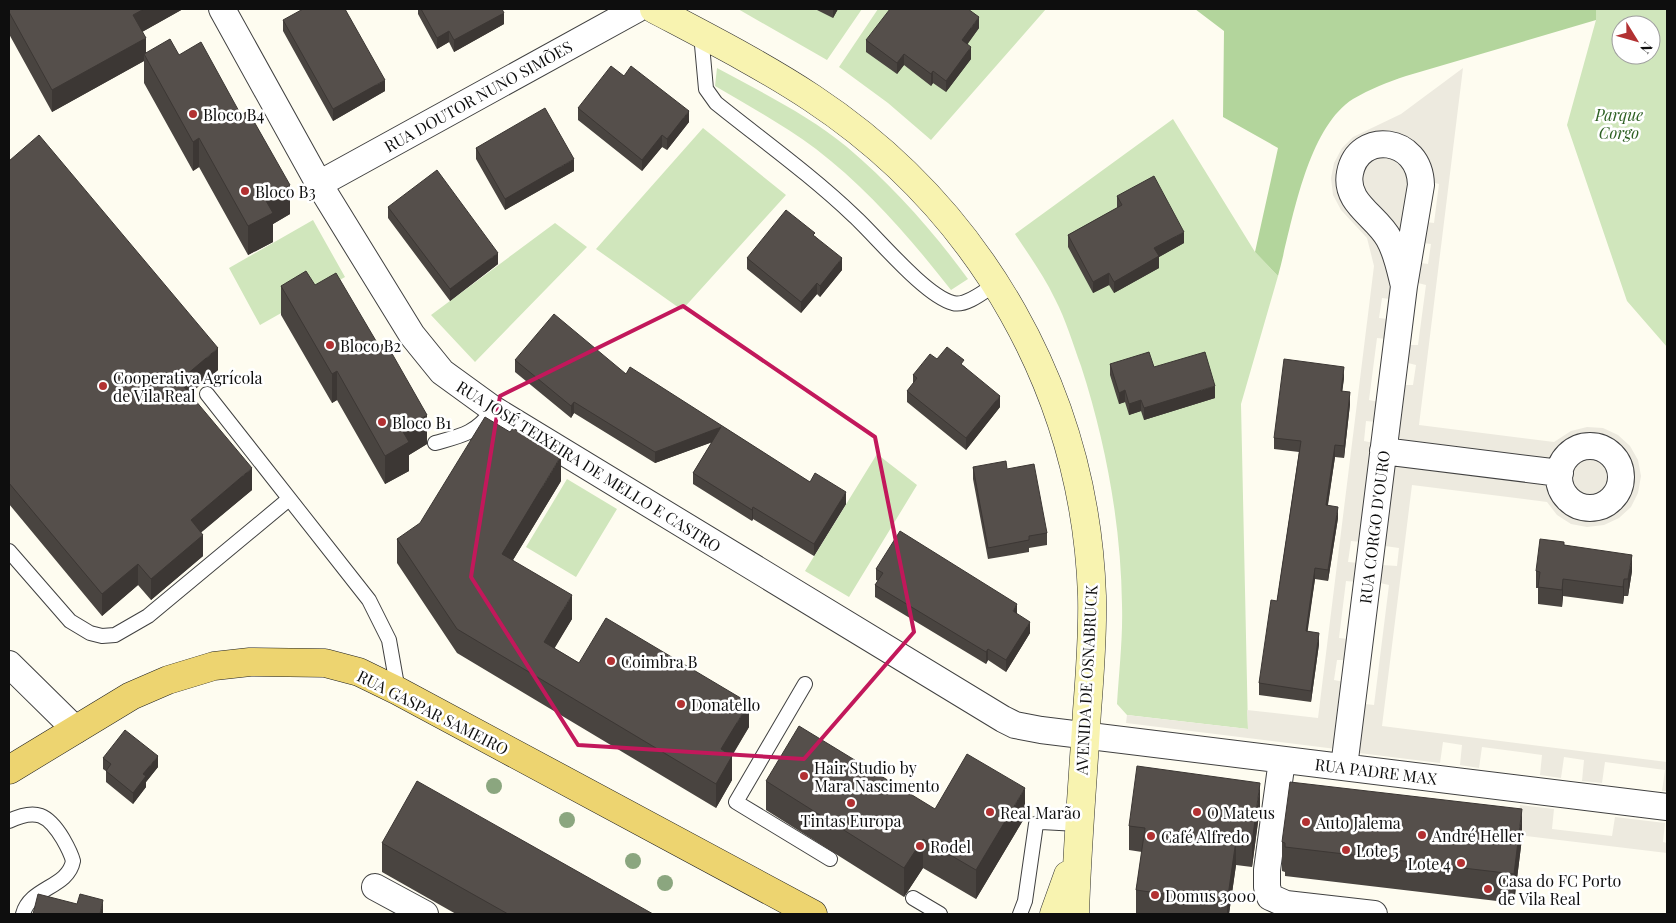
<svg xmlns="http://www.w3.org/2000/svg" width="1676" height="923" font-family="'Playfair Display',serif">
<style>
.green{fill:#d0e6bc;fill-rule:evenodd}
.forest{fill:#b3d59c}
.plaza{fill:#edeadf}
.lines{fill:none;stroke-linecap:round;stroke-linejoin:round}
.service-casing{stroke:#414141;stroke-width:16}
.minor-casing{stroke:#414141;stroke-width:28}
.secondary-casing{stroke:#303030;stroke-width:29}
.primary-casing{stroke:#1f1f1f;stroke-width:29}
.service{stroke:#fff;stroke-width:14}
.minor{stroke:#fff;stroke-width:26}
.secondary{stroke:#f8f3b0;stroke-width:28}
.primary{stroke:#edd470;stroke-width:28}
.tree{fill:#8ba67f}
.wall{fill:#494440}
.shaded-wall{fill:#3c3734}
.building{fill:#554f4b;stroke:#3c3734}
.marked{fill:none;stroke:#c2185b;stroke-width:4;stroke-linejoin:round}
.poi-dot{fill:#b23132;stroke:#fff;stroke-width:2}
.labels{text-anchor:middle;dominant-baseline:central;stroke-width:5;stroke-linejoin:round;paint-order:stroke}
.street-label{font-size:16px;fill:#0e0e0e;stroke:#fff}
.poi-label{font-size:16px;fill:#0e0e0e;stroke:#fff;text-anchor:start}
.park-label{font-size:16px;font-style:italic;fill:#2d6023;stroke:#fff}
</style>
<rect width="100%" height="100%" fill="#fefcf0"/>
<path class="green" d="M 738,9 L 862,9 L 827,60 Z
M 878,9 L 1046,9 L 931,140 L 888,103 L 839,67 Z
M 1596,9 L 1667,9 L 1667,347 L 1627,301 L 1567,125 L 1596,20 ZM 1621,25 L 1651,25 L 1651,55 L 1621,55 Z
M 717,68 C 761,92 808,115 847,147 C 893,186 933,231 968,279 L 951,290 C 911,239 868,189 816,149 C 784,125 749,106 715,86 Z
M 1173,119 L 1255,252 L 1278,276 L 1241,404 L 1248,729 L 1127,715 L 1117,704 C 1119,671 1123,638 1122,605 C 1121,525 1106,443 1081,366 C 1073,344 1066,320 1055,299 C 1044,276 1029,255 1015,234 Z
M 703,128 L 786,195 L 682,310 L 596,249 Z
M 313,220 L 345,277 L 260,325 L 229,268 Z
M 555,223 L 587,247 L 475,362 L 431,315 Z
M 877,454 L 917,485 L 849,597 L 805,571 Z
M 567,479 L 617,509 L 576,577 L 526,547 Z"/>
<path class="forest" d="M 1195,9 L 1596,9 L 1596,20 L 1406,76 C 1388,82 1370,89 1353,99 C 1306,129 1292,225 1278,276 L 1255,252 L 1278,148 L 1223,117 L 1224,31 Z"/>
<path class="plaza" d="M 1463,68 L 1419,425 L 1554,442 L 1571,431 L 1587,427 L 1603,428 L 1618,435 L 1630,446 L 1638,460 L 1641,476 L 1638,493 L 1631,507 L 1619,518 L 1604,525 L 1587,527 L 1571,524 L 1557,515 L 1547,502 L 1412,485 L 1382,726 L 1667,762 L 1667,791 L 1662,791 L 1665,770 L 1605,762 L 1602,783 L 1582,781 L 1584,760 L 1564,757 L 1561,778 L 1540,775 L 1542,755 L 1482,747 L 1479,768 L 1460,765 L 1462,745 L 1443,742 L 1440,763 L 1359,753 L 1365,704 L 1374,705 L 1389,585 L 1380,583 L 1382,565 L 1397,566 L 1399,548 L 1385,546 L 1395,465 L 1551,485 L 1559,503 L 1569,512 L 1581,517 L 1594,518 L 1607,514 L 1618,508 L 1626,498 L 1631,484 L 1631,470 L 1626,457 L 1617,446 L 1605,439 L 1592,436 L 1578,438 L 1565,445 L 1554,459 L 1398,439 L 1405,385 L 1413,385 L 1416,365 L 1408,363 L 1410,345 L 1418,345 L 1426,285 L 1418,283 L 1421,263 L 1428,264 L 1431,244 L 1423,243 L 1426,222 L 1434,223 L 1439,184 L 1431,182 L 1412,141 L 1398,134 L 1384,131 L 1369,134 L 1355,140 L 1345,151 L 1338,164 L 1335,179 L 1337,194 L 1345,208 L 1376,236 L 1389,276 L 1390,299 L 1382,298 L 1379,318 L 1388,319 L 1387,339 L 1377,338 L 1369,400 L 1379,402 L 1376,422 L 1366,421 L 1364,441 L 1374,443 L 1362,542 L 1351,541 L 1348,562 L 1359,563 L 1357,582 L 1346,581 L 1339,638 L 1349,639 L 1347,660 L 1337,660 L 1334,680 L 1344,682 L 1336,749 L 1126,723 L 1127,715 L 1248,729 L 1247,710 L 1318,718 L 1374,266 L 1367,238 L 1341,210 L 1333,195 L 1331,178 L 1334,163 L 1342,148 L 1353,137 L 1401,114 Z
M 1386,156 L 1401,162 L 1409,176 L 1402,241 L 1365,197 L 1361,173 L 1371,160 Z
M1570 477a21 21 0 1 1 42 0a21 21 0 1 1-42 0Z
M 1520,805 L 1554,809 L 1552,829 L 1612,836 L 1615,817 L 1665,823 L 1663,842 L 1667,843 L 1667,853 L 1517,835 Z"/>
<g class="lines">
<g class="service-casing">
<path id="service" d="M 701,34 L 706,89 L 716,103 C 762,140 811,175 854,216 C 877,237 925,296 953,303 C 966,307 986,290 997,283
M 207,394 L 369,600 L 389,640 L 398,691
M 435,443 C 460,436 475,434 491,412
M 9,551 L 70,621 L 90,633 L 102,636 L 115,635 L 148,616 L 289,499
M 805,684 L 736,802 L 830,859
M 9,821 C 36,808 48,814 63,839 C 67,846 71,853 73,861 C 68,888 30,887 23,914
M 913,898 L 940,914
M 1020,914 L 1025,901 L 1036,824 L 1041,822 L 1078,824"/>
</g>
<g class="minor-casing">
<path id="minor" d="M 222,9 L 319,184 L 412,335 L 442,372 L 493,409 L 1003,719 L 1015,725 L 1041,730 L 1667,807
M 319,184 L 637,9
M1559 477a31 31 0 1 1 62 0a31 31 0 1 1-62 0Z
M 1383,451 L 1560,473
M 9,664 L 76,730
M 1282,760 L 1267,870 L 1267,887 L 1270,897 L 1286,904 L 1374,914
M 1344,767 L 1404,286 L 1421,185 C 1420,136 1358,130 1350,173 C 1344,203 1377,216 1389,239 C 1397,253 1400,270 1404,286
M 375,887 L 425,914"/>
</g>
<g class="secondary-casing">
<path id="secondary" d="M 654,9 C 707,37 762,65 812,98 C 981,210 1085,392 1092,596 C 1093,634 1090,673 1087,711 C 1083,779 1077,846 1075,914
M 1054,914 L 1068,875"/>
</g>
<g class="primary-casing">
<path id="primary" d="M 9,770 L 131,696 L 168,680 L 214,666 L 250,662 L 325,663 L 359,672 L 398,691 L 813,914"/>
</g>
<use href="#service" class="service"/>
<use href="#minor" class="minor"/>
<use href="#secondary" class="secondary"/>
<use href="#primary" class="primary"/>
</g>
<g class="tree">
<circle cx="494" cy="786" r="8"/>
<circle cx="567" cy="820" r="8"/>
<circle cx="633" cy="861" r="8"/>
<circle cx="665" cy="883" r="8"/>
</g>
<path class="wall" d="M 9,9 L 183,9 L 142,32 L 146,53 L 179,55 L 290,214 L 273,224 L 273,242 L 248,255 L 199,167 L 193,171 L 144,83 L 144,61 L 52,112 L 9,34 Z
M 418,9 L 502,9 L 504,24 L 454,52 L 449,42 L 437,49 L 418,14 Z
M 815,9 L 838,9 L 833,18 Z
M 283,20 L 385,91 L 333,121 L 283,31 Z
M 979,28 L 967,44 L 971,59 L 946,92 L 933,83 L 931,86 L 904,65 L 897,74 L 866,52 L 866,40 Z
M 624,76 L 689,122 L 667,150 L 662,147 L 642,171 L 578,120 L 578,108 Z
M 476,148 L 574,171 L 505,210 L 476,159 Z
M 9,161 L 218,370 L 189,394 L 252,490 L 201,532 L 203,556 L 151,600 L 138,585 L 102,616 L 9,504 Z
M 1117,196 L 1184,243 L 1159,257 L 1159,268 L 1114,293 L 1109,285 L 1093,293 L 1068,247 L 1068,235 L 1117,208 Z
M 388,207 L 498,264 L 450,301 L 388,218 Z
M 815,236 L 842,270 L 820,297 L 817,294 L 801,313 L 747,269 L 747,258 Z
M 315,285 L 427,444 L 409,455 L 409,471 L 385,484 L 337,400 L 332,403 L 281,315 L 281,286 Z
M 937,359 L 964,366 L 1000,407 L 966,450 L 907,402 L 907,391 L 913,384 L 913,375 Z
M 515,360 L 626,374 L 810,482 L 846,504 L 814,556 L 753,519 L 752,521 L 693,484 L 693,473 L 712,442 L 655,463 L 574,413 L 571,418 L 515,372 Z
M 1110,364 L 1154,367 L 1215,398 L 1144,420 L 1141,411 L 1129,415 L 1125,402 L 1119,404 L 1110,375 Z
M 1344,378 L 1342,391 L 1350,404 L 1344,458 L 1335,457 L 1328,505 L 1338,518 L 1328,581 L 1315,579 L 1307,631 L 1319,644 L 1311,702 L 1259,695 L 1259,683 L 1277,601 L 1299,452 L 1274,449 L 1274,438 Z
M 973,467 L 1007,469 L 1047,533 L 1047,545 L 1029,548 L 1029,552 L 988,559 L 973,479 Z
M 561,481 L 513,560 L 572,619 L 554,648 L 579,663 L 749,727 L 732,756 L 732,780 L 716,808 L 457,653 L 397,563 L 397,539 Z
M 1564,545 L 1632,571 L 1628,596 L 1624,596 L 1623,604 L 1563,596 L 1562,607 L 1538,604 L 1538,588 L 1536,588 L 1536,571 Z
M 876,569 L 1017,614 L 1030,633 L 1006,672 L 988,660 L 986,664 L 875,597 L 875,585 L 878,581 L 876,580 Z
M 103,758 L 158,767 L 146,782 L 146,787 L 133,804 L 106,782 L 106,771 L 103,769 Z
M 766,781 L 935,809 L 1025,817 L 976,899 L 923,868 L 904,897 L 766,810 Z
M 1260,807 L 1252,867 L 1236,865 L 1229,914 L 1136,914 L 1136,890 L 1142,852 L 1129,850 L 1129,826 Z
M 1522,838 L 1514,903 L 1285,876 L 1285,872 L 1282,871 L 1282,842 Z
M 382,843 L 653,914 L 456,914 L 382,872 Z"/>
<path class="shaded-wall" d="M 144,9 L 183,9 L 133,37 L 133,15 Z
M 833,9 L 838,9 L 833,18 Z
M 504,13 L 504,24 L 454,52 L 454,40 Z
M 979,17 L 979,28 L 962,52 L 962,40 Z
M 449,31 L 449,42 L 437,49 L 437,38 Z
M 146,38 L 146,57 L 144,54 L 144,61 L 52,112 L 52,90 Z
M 971,47 L 971,59 L 946,92 L 946,81 Z
M 904,54 L 904,65 L 897,74 L 897,63 Z
M 933,71 L 933,83 L 931,86 L 931,74 Z
M 385,80 L 385,91 L 333,121 L 333,109 Z
M 689,111 L 689,122 L 667,150 L 667,139 Z
M 662,135 L 662,147 L 642,171 L 642,160 Z
M 199,138 L 199,167 L 193,171 L 193,142 Z
M 574,159 L 574,171 L 505,210 L 505,199 Z
M 290,185 L 290,214 L 273,224 L 273,242 L 248,255 L 248,226 L 265,199 Z
M 1184,232 L 1184,243 L 1159,257 L 1159,268 L 1114,293 L 1114,282 L 1154,248 Z
M 498,253 L 498,264 L 450,301 L 450,289 Z
M 842,258 L 842,270 L 820,297 L 820,286 Z
M 1109,273 L 1109,285 L 1093,293 L 1093,282 Z
M 817,283 L 817,294 L 801,313 L 801,302 Z
M 218,348 L 218,370 L 179,403 L 179,381 Z
M 1344,367 L 1344,378 L 1341,402 L 1341,391 Z
M 337,371 L 337,400 L 332,403 L 332,374 Z
M 1215,386 L 1215,398 L 1144,420 L 1144,408 Z
M 1125,390 L 1125,402 L 1119,404 L 1119,393 Z
M 1350,392 L 1350,404 L 1344,458 L 1344,446 Z
M 1000,396 L 1000,407 L 966,450 L 966,438 Z
M 1141,400 L 1141,411 L 1129,415 L 1129,404 Z
M 574,402 L 574,413 L 571,418 L 571,406 Z
M 427,415 L 427,444 L 409,455 L 409,471 L 385,484 L 385,456 L 402,430 Z
M 721,427 L 721,439 L 655,463 L 655,452 Z
M 1335,445 L 1335,457 L 1326,516 L 1326,505 Z
M 561,456 L 561,481 L 502,578 L 502,554 Z
M 252,468 L 252,490 L 191,541 L 191,520 Z
M 846,492 L 846,504 L 814,556 L 814,544 Z
M 753,507 L 753,519 L 752,521 L 752,510 Z
M 1338,507 L 1338,518 L 1328,581 L 1328,570 Z
M 203,535 L 203,556 L 151,600 L 151,579 Z
M 1632,555 L 1632,571 L 1628,596 L 1628,579 Z
M 138,564 L 138,585 L 102,616 L 102,594 Z
M 1315,568 L 1315,579 L 1306,643 L 1306,631 Z
M 1563,579 L 1563,596 L 1562,607 L 1562,590 Z
M 1624,579 L 1624,596 L 1623,604 L 1623,587 Z
M 572,595 L 572,619 L 544,666 L 544,642 Z
M 1017,604 L 1017,616 L 1013,611 Z
M 1030,622 L 1030,633 L 1006,672 L 1006,660 Z
M 1319,633 L 1319,644 L 1311,702 L 1311,691 Z
M 988,649 L 988,660 L 986,664 L 986,652 Z
M 749,703 L 749,727 L 721,773 L 721,749 Z
M 158,756 L 158,767 L 146,782 L 146,787 L 133,804 L 133,793 L 143,774 Z
M 732,756 L 732,780 L 716,808 L 716,784 Z
M 1260,783 L 1260,807 L 1252,867 L 1252,843 Z
M 1025,788 L 1025,817 L 976,899 L 976,870 Z
M 1522,809 L 1522,838 L 1514,903 L 1514,874 Z
M 923,839 L 923,868 L 904,897 L 904,868 Z
M 1236,840 L 1236,865 L 1229,914 L 1227,914 L 1227,903 Z
M 103,900 L 103,914 L 100,914 Z"/>
<path class="building" d="M 9,9 L 144,9 L 133,15 L 146,38 L 52,90 L 9,12 Z
M 303,9 L 345,9 L 385,80 L 333,109 L 283,20 Z
M 421,9 L 502,9 L 504,13 L 454,40 L 449,31 L 437,38 Z
M 890,9 L 968,9 L 979,17 L 962,40 L 971,47 L 946,81 L 933,71 L 931,74 L 904,54 L 897,63 L 866,40 Z
M 170,39 L 179,55 L 201,42 L 241,115 L 248,111 L 290,185 L 265,199 L 273,213 L 248,226 L 199,138 L 193,142 L 144,54 Z
M 611,66 L 624,76 L 631,66 L 689,111 L 667,139 L 662,135 L 642,160 L 578,108 Z
M 545,108 L 574,159 L 505,199 L 476,148 Z
M 39,135 L 218,348 L 179,381 L 252,468 L 191,520 L 203,535 L 151,579 L 138,564 L 102,594 L 9,483 L 9,161 Z
M 437,170 L 498,253 L 450,289 L 388,207 Z
M 1154,176 L 1184,232 L 1154,248 L 1159,256 L 1114,282 L 1109,273 L 1093,282 L 1068,235 L 1122,205 L 1117,196 Z
M 786,210 L 815,233 L 813,235 L 842,258 L 820,286 L 817,283 L 801,302 L 747,258 Z
M 306,271 L 315,285 L 336,273 L 379,346 L 386,343 L 427,415 L 402,430 L 409,442 L 385,456 L 337,371 L 332,374 L 281,286 Z
M 554,314 L 626,374 L 630,367 L 810,482 L 815,473 L 846,492 L 814,544 L 753,507 L 752,510 L 693,473 L 721,427 L 655,452 L 574,402 L 571,406 L 515,360 Z
M 947,347 L 964,360 L 961,364 L 1000,396 L 966,438 L 907,391 L 917,378 L 913,375 L 930,354 L 937,359 Z
M 1149,352 L 1154,367 L 1205,352 L 1215,386 L 1144,408 L 1141,400 L 1129,404 L 1125,390 L 1119,393 L 1110,364 Z
M 1284,359 L 1344,367 L 1341,391 L 1350,392 L 1344,446 L 1335,445 L 1326,505 L 1338,507 L 1328,570 L 1315,568 L 1306,631 L 1319,633 L 1311,691 L 1259,683 L 1271,600 L 1277,601 L 1301,441 L 1274,438 Z
M 485,417 L 510,432 L 513,428 L 561,456 L 502,554 L 572,595 L 544,642 L 579,663 L 606,618 L 749,703 L 721,749 L 732,756 L 716,784 L 457,629 L 397,539 L 420,523 Z
M 1006,461 L 1007,469 L 1034,464 L 1047,533 L 1029,536 L 1029,540 L 988,548 L 973,467 Z
M 900,531 L 1017,604 L 1013,611 L 1030,622 L 1006,660 L 988,649 L 986,652 L 875,585 L 883,573 L 876,569 Z
M 1540,539 L 1564,542 L 1564,545 L 1632,555 L 1628,579 L 1624,579 L 1623,587 L 1563,579 L 1562,590 L 1538,587 L 1540,572 L 1536,571 Z
M 799,726 L 935,809 L 967,754 L 1025,788 L 976,870 L 923,839 L 904,868 L 766,781 Z
M 125,730 L 158,756 L 143,774 L 146,776 L 133,793 L 106,771 L 111,764 L 103,758 Z
M 1137,766 L 1260,783 L 1252,843 L 1236,840 L 1227,903 L 1136,890 L 1145,828 L 1129,826 Z
M 417,781 L 653,914 L 508,914 L 382,843 Z
M 1290,782 L 1522,809 L 1514,874 L 1285,847 L 1285,843 L 1282,842 Z
M 38,894 L 77,904 L 80,894 L 103,900 L 100,914 L 33,914 Z"/>
<path class="marked" d="M 683,306 L 875,437 L 914,632 L 804,759 L 578,745 L 471,577 L 500,396 Z"/>
<g class="poi-dot">
<circle cx="193" cy="114" r="5"/>
<circle cx="245" cy="191" r="5"/>
<circle cx="330" cy="345" r="5"/>
<circle cx="103" cy="386" r="5"/>
<circle cx="382" cy="422" r="5"/>
<circle cx="611" cy="661" r="5"/>
<circle cx="681" cy="704" r="5"/>
<circle cx="804" cy="776" r="5"/>
<circle cx="851" cy="803" r="5"/>
<circle cx="990" cy="812" r="5"/>
<circle cx="1197" cy="812" r="5"/>
<circle cx="1306" cy="822" r="5"/>
<circle cx="1422" cy="835" r="5"/>
<circle cx="1151" cy="836" r="5"/>
<circle cx="920" cy="846" r="5"/>
<circle cx="1346" cy="850" r="5"/>
<circle cx="1461" cy="863" r="5"/>
<circle cx="1488" cy="889" r="5"/>
<circle cx="1155" cy="895" r="5"/>
</g>
<g class="labels">
<g class="street-label">
<text transform="translate(478 96) rotate(-29)">RUA DOUTOR NUNO SIMÕES</text>
<text transform="translate(589 466) rotate(32)">RUA JOSÉ TEIXEIRA DE MELLO E CASTRO</text>
<text transform="translate(1374 527) rotate(-83)">RUA CORGO D'OURO</text>
<text transform="translate(1086 680) rotate(-87)">AVENIDA DE OSNABRUCK</text>
<text transform="translate(433 712) rotate(27)">RUA GASPAR SAMEIRO</text>
<text transform="translate(1376 771) rotate(7)">RUA PADRE MAX</text>
</g>
<g class="poi-label">
<text x="203" y="114">Bloco B4</text>
<text x="255" y="191">Bloco B3</text>
<text x="340" y="345">Bloco B2</text>
<text x="113" y="377">Cooperativa Agrícola<tspan x="113" dy="18">de Vila Real</tspan></text>
<text x="392" y="422">Bloco B1</text>
<text x="621" y="661">Coimbra B</text>
<text x="691" y="704">Donatello</text>
<text x="814" y="767">Hair Studio by<tspan x="814" dy="18">Mara Nascimento</tspan></text>
<text x="1000" y="812">Real Marão</text>
<text x="1207" y="812">O Mateus</text>
<text x="851" y="820" text-anchor="middle">Tintas Europa</text>
<text x="1316" y="822">Auto Jalema</text>
<text x="1432" y="835">André Heller</text>
<text x="1161" y="836">Café Alfredo</text>
<text x="930" y="846">Rodel</text>
<text x="1356" y="850">Lote 5</text>
<text x="1451" y="863" text-anchor="end">Lote 4</text>
<text x="1498" y="880">Casa do FC Porto<tspan x="1498" dy="18">de Vila Real</tspan></text>
<text x="1165" y="895">Domus 3000</text>
</g>
<g class="park-label">
<text x="1619" y="114">Parque<tspan x="1619" dy="18">Corgo</tspan></text>
</g>
</g>
<rect width="1676" height="923" fill="none" stroke="#0e0e0e" stroke-width="20"/>
<g transform="translate(1636 40) rotate(127)"><circle r="24" fill="#ffffff" stroke="#9f9f9f"/>
<path d="M0-4L9 19L0 12L-9 19Z" fill="#b23132"/>
<text y="-8" font-size="14" font-weight="bold" text-anchor="middle" fill="#0e0e0e">N</text>
</g>
</svg>
